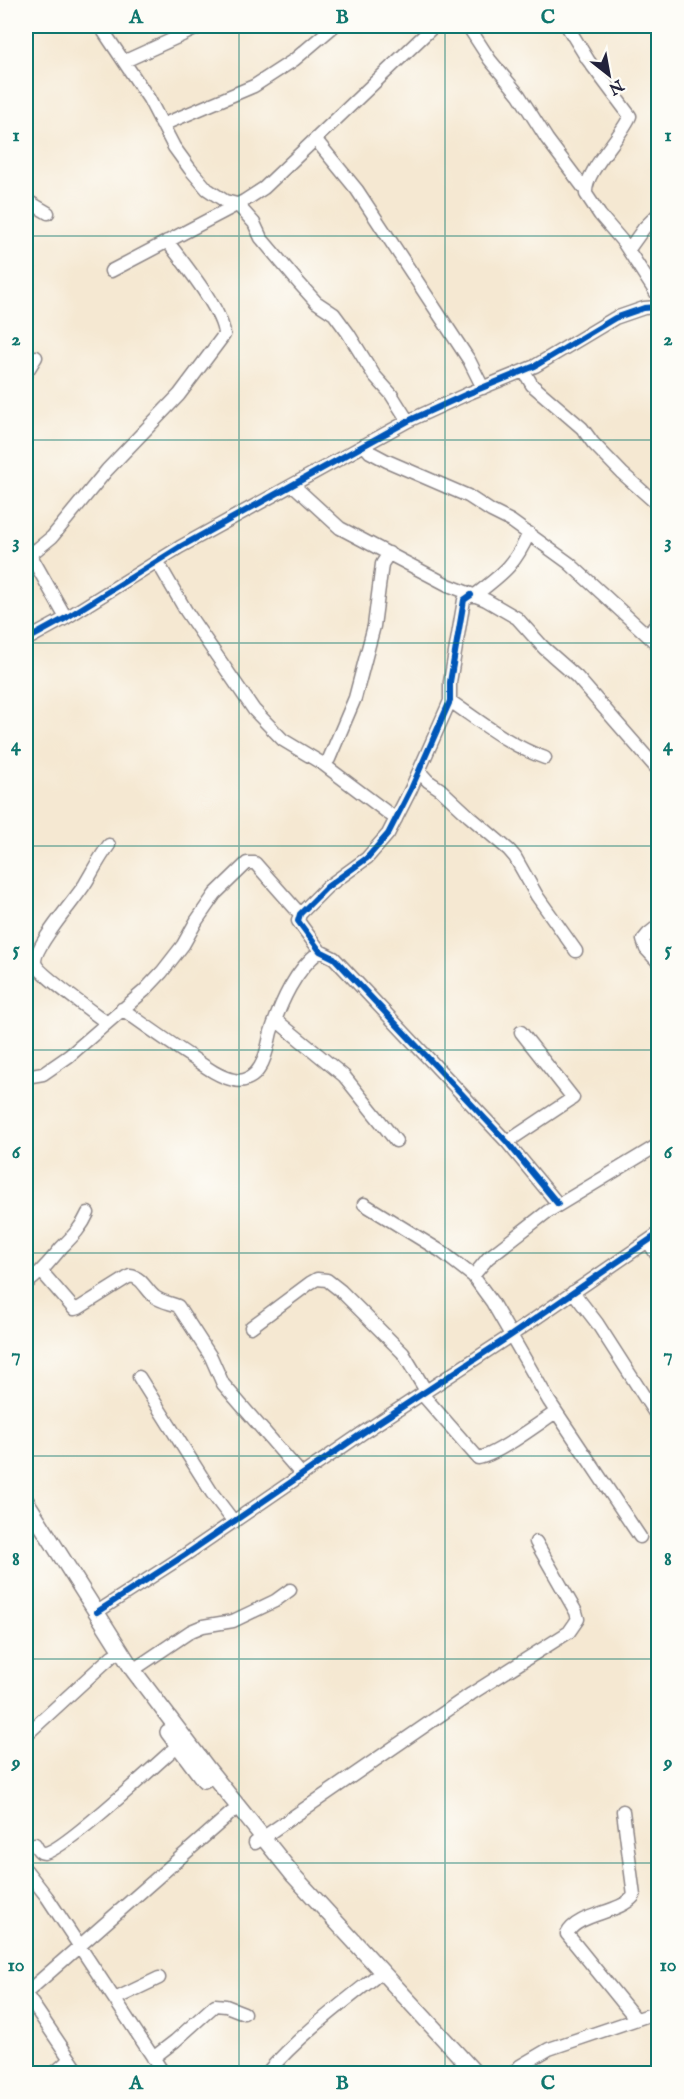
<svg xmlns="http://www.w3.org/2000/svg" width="684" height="2099" font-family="'IM FELL English',serif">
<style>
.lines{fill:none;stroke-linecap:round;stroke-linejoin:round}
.minor-casing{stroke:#8c8586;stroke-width:15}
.major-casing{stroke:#8c8586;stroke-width:18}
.minor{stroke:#fff;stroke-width:12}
.major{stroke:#fff;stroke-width:15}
.cycleway-casing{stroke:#fdfcf7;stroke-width:10}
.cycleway{stroke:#0057b8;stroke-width:6}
.grid{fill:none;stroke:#0f766e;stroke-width:1.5;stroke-opacity:0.55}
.neatline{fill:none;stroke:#0f766e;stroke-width:2}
.grid-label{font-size:20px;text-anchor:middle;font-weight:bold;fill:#0f766e}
</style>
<rect width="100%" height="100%" fill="#fdfcf7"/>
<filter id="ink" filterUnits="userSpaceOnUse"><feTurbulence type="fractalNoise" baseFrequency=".0167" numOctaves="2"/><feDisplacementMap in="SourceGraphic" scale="12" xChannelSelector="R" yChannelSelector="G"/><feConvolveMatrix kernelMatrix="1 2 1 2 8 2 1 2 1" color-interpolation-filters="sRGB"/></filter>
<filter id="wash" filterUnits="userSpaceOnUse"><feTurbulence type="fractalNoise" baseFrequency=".008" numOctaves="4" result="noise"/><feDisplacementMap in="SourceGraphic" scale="24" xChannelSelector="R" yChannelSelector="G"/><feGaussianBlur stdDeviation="1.35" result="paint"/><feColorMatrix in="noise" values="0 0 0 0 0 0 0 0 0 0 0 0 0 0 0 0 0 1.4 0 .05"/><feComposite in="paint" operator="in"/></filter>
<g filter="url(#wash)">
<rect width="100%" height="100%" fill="#f5e8d2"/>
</g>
<g filter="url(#ink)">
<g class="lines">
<g class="minor-casing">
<path id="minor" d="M 100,26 L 149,99 L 174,147 L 190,169 L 207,189 L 225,201 L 237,204 L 254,223 L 261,238 L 298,282 L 316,302 L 334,314 L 348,333 L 374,375 L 391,394 L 408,421
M 468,26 L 490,60 L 519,95 L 547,139 L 586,191
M 567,26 L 588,60 L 630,116 C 620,139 584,172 586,194 L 600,215 L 623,242 L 658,296
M 125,61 L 202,26
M 162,125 L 254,86 L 294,60 L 334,26
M 316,140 L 357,190 L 469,360 L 483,388
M 26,200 L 48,213
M 629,249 L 644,228 L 658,214
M 111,271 L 244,201 L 264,188 L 434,26
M 524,371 L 532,385 L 582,428 L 593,443 L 622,473 L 658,505
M 26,373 L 36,357
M 364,445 L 370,452 L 387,461 L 468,496 L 491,511 L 511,521 L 569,563 L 658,645
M 293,485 L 340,528 L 448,585 L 486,600 L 517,618 L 544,648 L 577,677 L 658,770
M 26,547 L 66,618
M 30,555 L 52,537 L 107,470 L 179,395 L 224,335 C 224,312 182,261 167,241
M 157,561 L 186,611 L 254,710 L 283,740 L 323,764 L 329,759 L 355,698 L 374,626 L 382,564 L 389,553
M 471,595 L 464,600 L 450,682 L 450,701 L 411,789 L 388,834 L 367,858 L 327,887 L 300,914 L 298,921 L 320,951 L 334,958 L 507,1142 L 558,1204
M 474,596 C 502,574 514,567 529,533
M 648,636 L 658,621
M 26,640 L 66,618 L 180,547 L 408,421 L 467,394 L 535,366 L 615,318 L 644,308 L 658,307
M 450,701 C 481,722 510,746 545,758
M 323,764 L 396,819
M 419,771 L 428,781 L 440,789 L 469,816 L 509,850 L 515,857 L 537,896 L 576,951
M 658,926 L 648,934 L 643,940 L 646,949 L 658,962
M 122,1009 C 145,1025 167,1041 190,1056 C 203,1065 218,1077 234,1080 C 245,1083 255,1076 260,1067 C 267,1056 268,1044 271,1032 C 281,1002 295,970 320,951
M 276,1020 L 344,1076 L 396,1141
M 107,1023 C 94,1013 41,975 36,965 C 29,951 76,899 85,884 C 93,871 99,858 109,845
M 26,1077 L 43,1074 L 69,1056 L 144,991 L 162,972 L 183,945 L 197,920 L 215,894 L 247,863 L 255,863 L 300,914
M 507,1142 L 573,1098 L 521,1032
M 364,1204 L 442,1252 L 473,1276
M 648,1241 L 658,1257
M 42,1272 L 74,1309 L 79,1308 L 130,1276 C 142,1277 146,1290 155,1297 C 162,1302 170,1303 178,1306 L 211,1357 L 223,1384 L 302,1475
M 26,1284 C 42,1272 49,1262 62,1247 C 73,1236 82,1227 88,1213
M 573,1292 L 597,1323 L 658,1418
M 251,1327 L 310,1283 L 317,1279 L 327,1280 L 341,1291 L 403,1353 L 426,1391
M 139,1377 L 212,1493 L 234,1522
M 422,1394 L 478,1458 C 496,1456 539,1423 556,1412
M 640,1537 L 549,1401 L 492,1302 L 473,1276 L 488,1258 L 547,1212 L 658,1145
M 97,1612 L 185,1555 L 364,1432 L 510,1336 L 658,1234
M 133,1670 L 191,1631 L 203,1626 L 233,1621 L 275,1601 L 290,1590
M 26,1735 L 112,1656 L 120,1651
M 623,1811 L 634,1896 C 619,1914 577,1913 567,1934 L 636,2019
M 255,1843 L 471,1694 L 569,1632 L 578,1619 L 576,1612 L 536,1542
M 35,1844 C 37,1848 39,1853 44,1853 C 61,1853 159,1762 177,1746
M 26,1870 L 47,1897 L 164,2074
M 26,1993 L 231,1813
M 26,1994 L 80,2074
M 115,1999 L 159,1978
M 153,2058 L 175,2041 L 215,2005 L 226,2006 L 244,2013
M 53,2074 L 70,2059
M 266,2074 C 298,2037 336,2008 374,1978
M 513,2074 L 520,2066 L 549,2049 L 658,2012"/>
</g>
<g class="major-casing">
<path id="major" d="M 26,1501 L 133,1670 L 208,1769 L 294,1876 L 476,2074
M 168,1732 L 204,1780"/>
</g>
<use href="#minor" class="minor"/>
<use href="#major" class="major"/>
<g class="cycleway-casing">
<path id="cycleway" d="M 471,595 L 464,600 L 450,682 L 450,701 L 411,789 L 388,834 L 367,858 L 327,887 L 300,914 L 298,921 L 320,951 L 334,958 L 507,1142 L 558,1204
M 26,640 L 66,618 L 180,547 L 408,421 L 467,394 L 535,366 L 615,318 L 644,308 L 658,307
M 97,1612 L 185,1555 L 364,1432 L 510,1336 L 658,1234"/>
</g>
<use href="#cycleway" class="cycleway"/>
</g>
</g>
<path class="grid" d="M 239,26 L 239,2074M 445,26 L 445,2074M 26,236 L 658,236M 26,440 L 658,440M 26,643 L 658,643M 26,846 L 658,846M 26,1050 L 658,1050M 26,1253 L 658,1253M 26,1456 L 658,1456M 26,1659 L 658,1659M 26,1863 L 658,1863"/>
<rect width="684" height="2099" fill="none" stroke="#fdfcf7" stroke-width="66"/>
<g transform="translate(609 75) rotate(149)" stroke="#fdfcf7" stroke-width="4.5" paint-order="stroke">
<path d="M0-4.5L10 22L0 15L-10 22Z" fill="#22223b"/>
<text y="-9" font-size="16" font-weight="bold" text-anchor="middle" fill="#22223b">N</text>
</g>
<rect x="33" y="33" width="618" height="2033" class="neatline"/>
<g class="grid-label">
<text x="136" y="23">A</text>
<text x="342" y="23">B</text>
<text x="548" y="23">C</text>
<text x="16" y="141">1</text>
<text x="668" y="141">1</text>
<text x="16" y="345">2</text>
<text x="668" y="345">2</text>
<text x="16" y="548">3</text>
<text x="668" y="548">3</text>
<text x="16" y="751">4</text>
<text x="668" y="751">4</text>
<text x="16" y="955">5</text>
<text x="668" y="955">5</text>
<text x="16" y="1158">6</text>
<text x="668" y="1158">6</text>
<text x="16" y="1361">7</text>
<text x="668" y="1361">7</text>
<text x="16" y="1565">8</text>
<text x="668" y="1565">8</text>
<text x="16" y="1768">9</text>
<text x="668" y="1768">9</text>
<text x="16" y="1971">10</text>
<text x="668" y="1971">10</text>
<text x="136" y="2089">A</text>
<text x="342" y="2089">B</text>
<text x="548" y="2089">C</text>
</g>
</svg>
